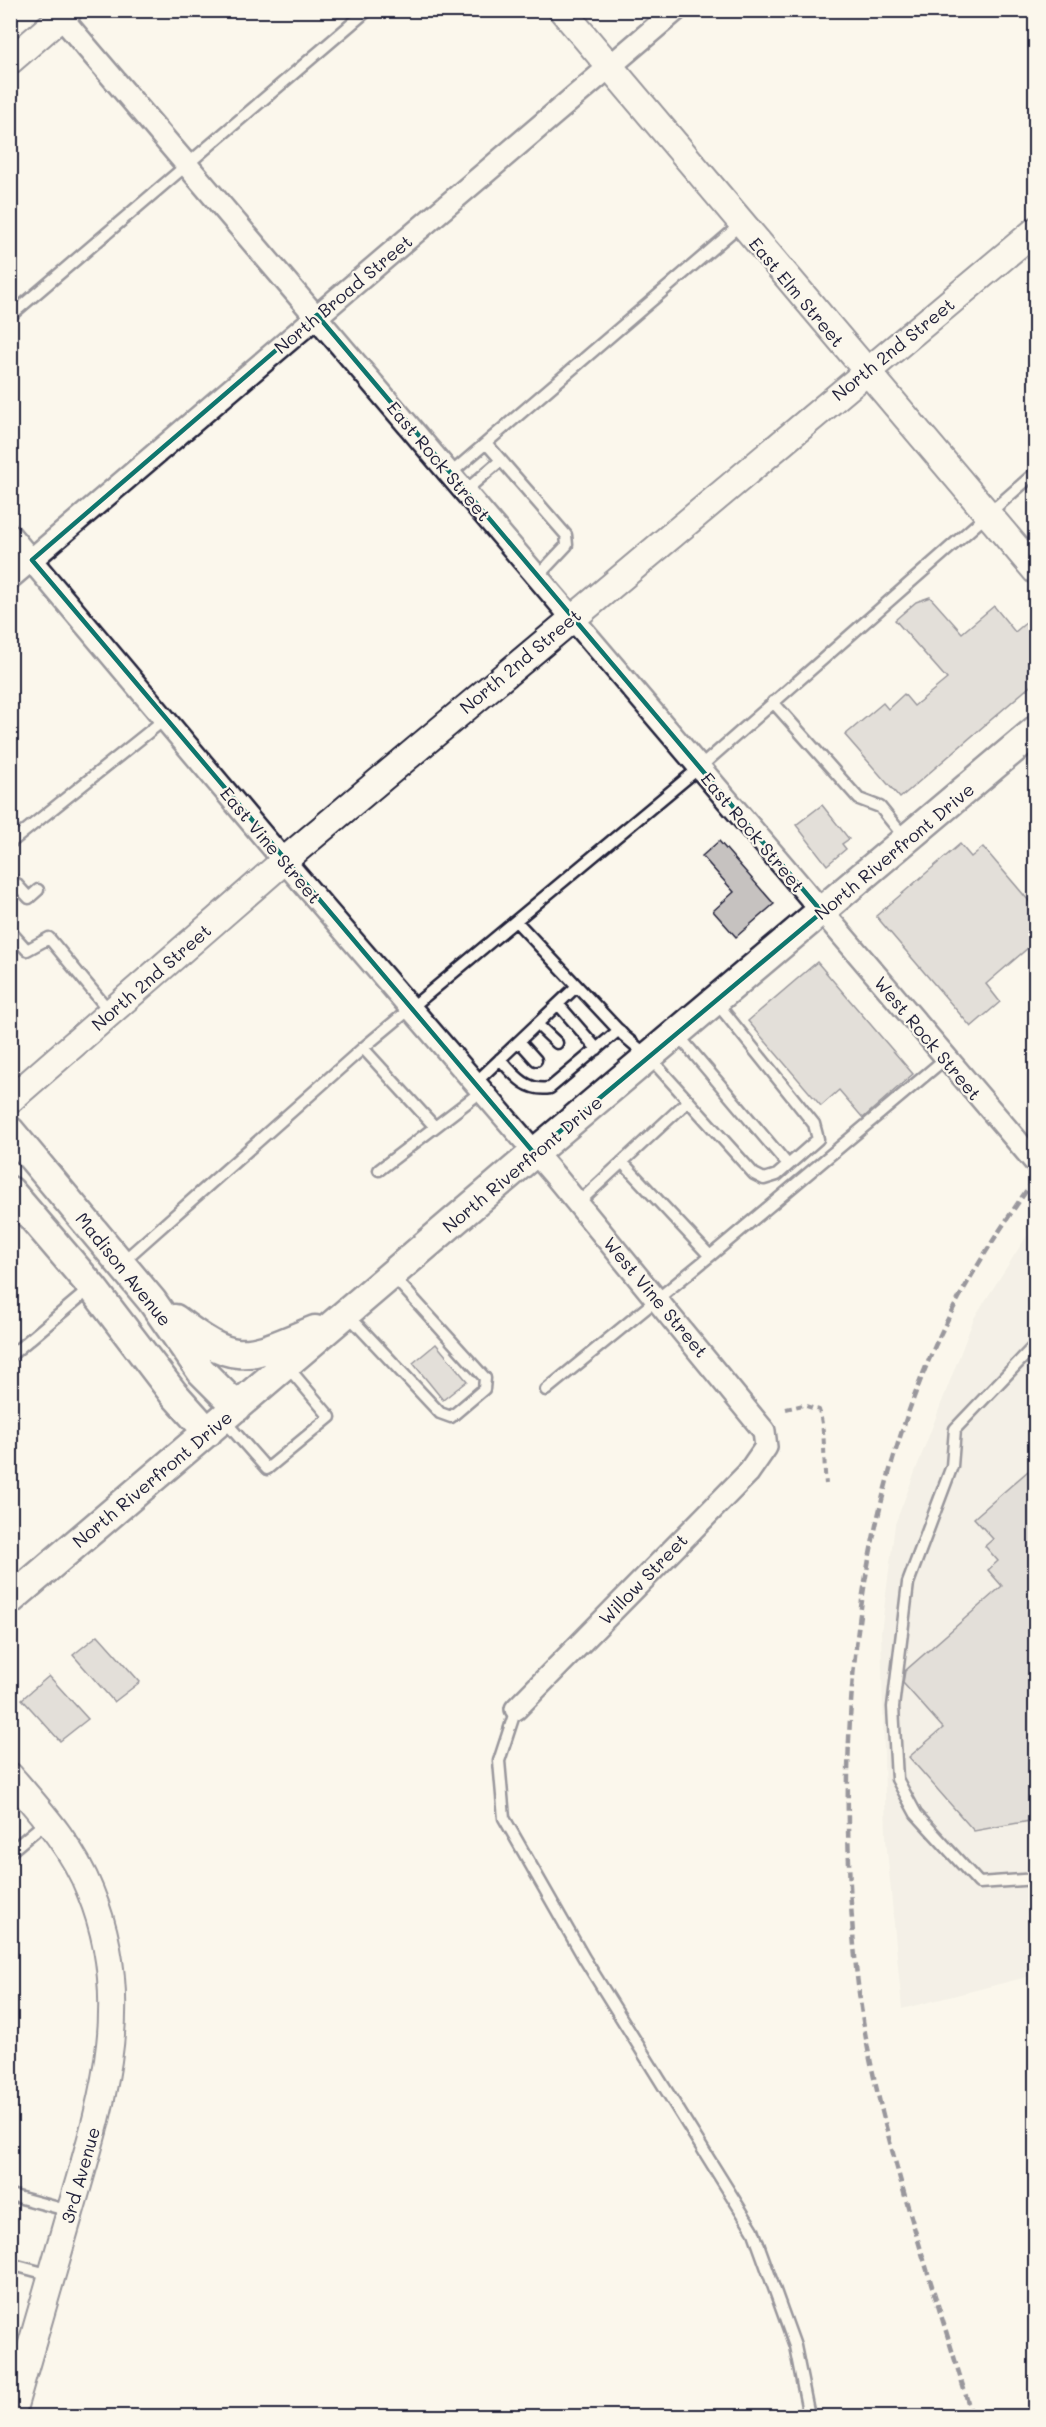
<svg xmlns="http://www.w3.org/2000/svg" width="1046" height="2427" font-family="Mali,sans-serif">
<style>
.built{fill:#ebe7df}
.building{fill:#c6c2c0;stroke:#22223b;stroke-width:1.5}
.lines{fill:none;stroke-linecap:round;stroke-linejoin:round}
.service-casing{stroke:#22223b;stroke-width:15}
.minor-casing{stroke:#22223b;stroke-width:26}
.tertiary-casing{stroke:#22223b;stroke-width:30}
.secondary-casing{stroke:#22223b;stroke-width:33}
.path{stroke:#22223b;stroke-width:4;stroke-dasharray:6 4.5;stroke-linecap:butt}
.service{stroke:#fbf7ec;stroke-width:10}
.minor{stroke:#fbf7ec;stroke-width:21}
.tertiary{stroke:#fbf7ec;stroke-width:26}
.secondary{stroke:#fbf7ec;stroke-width:28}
.rail{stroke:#22223b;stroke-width:4.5;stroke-dasharray:9 4.5;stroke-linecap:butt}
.marked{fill:none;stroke:#0f766e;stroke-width:4.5;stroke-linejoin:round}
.labels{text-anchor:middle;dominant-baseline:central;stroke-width:4.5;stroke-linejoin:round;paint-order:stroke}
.street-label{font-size:18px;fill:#22223b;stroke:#fbf7ec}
</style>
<rect width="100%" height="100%" fill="#fbf7ec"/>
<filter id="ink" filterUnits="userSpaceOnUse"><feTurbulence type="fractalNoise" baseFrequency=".0167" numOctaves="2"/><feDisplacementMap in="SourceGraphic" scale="12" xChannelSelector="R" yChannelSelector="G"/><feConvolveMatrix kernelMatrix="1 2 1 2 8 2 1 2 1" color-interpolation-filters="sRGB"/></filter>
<g filter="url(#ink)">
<path class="built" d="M 1035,1223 L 1035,1975 L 902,2009 L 886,1840 L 881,1632 L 895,1524 L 974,1318 Z"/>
<path class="building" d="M 930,597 L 962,633 L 994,606 L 1015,632 L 1035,615 L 1035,682 L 900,798 L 845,735 L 883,703 L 888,709 L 904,694 L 914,706 L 947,679 L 895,620 L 916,602 Z
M 822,805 L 849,839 L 842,844 L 846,849 L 827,865 L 796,825 Z
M 719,841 L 774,904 L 736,937 L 713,911 L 734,892 L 702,856 Z
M 960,844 L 971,857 L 983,847 L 1035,908 L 1035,942 L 986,984 L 1000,1002 L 971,1027 L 876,916 Z
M 817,962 L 913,1074 L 863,1118 L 839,1090 L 821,1106 L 748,1021 Z
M 436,1344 L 467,1381 L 443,1400 L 413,1363 Z
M 1028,1471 L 1035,1479 L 1035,1820 L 974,1831 L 909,1757 L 943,1728 L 903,1683 L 905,1671 L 1002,1586 L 988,1570 L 998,1561 L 985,1546 L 993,1539 L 974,1518 Z
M 98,1635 L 140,1682 L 114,1702 L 73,1655 Z
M 49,1676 L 88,1719 L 60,1741 L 22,1699 Z"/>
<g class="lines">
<g class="service-casing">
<path id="service" d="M 10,316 L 368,10
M 486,443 L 566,535 L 567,545 L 537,577
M 450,474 L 741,224
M 465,491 L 500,461
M 773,702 L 859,799 L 880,807 L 905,838
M 10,843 L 165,719
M 10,877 L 29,898 L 38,890
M 516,921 L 624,1036 L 649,1057 L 754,1174 L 764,1179 L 777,1175 L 818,1139 L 814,1124 L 716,1002
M 10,931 L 27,950 L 49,938 L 111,1013
M 558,1004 L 597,1049
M 537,1024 L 557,1043
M 678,1035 L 788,1165
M 519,1041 L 536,1060
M 363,1048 L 435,1127
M 500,1059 C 514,1075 527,1092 550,1088 L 619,1030
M 475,1083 L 577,986
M 379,1170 L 482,1091
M 578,1203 L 688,1101
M 710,1256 L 946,1058
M 121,1263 L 363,1048 L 699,768 L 1036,472
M 348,1315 L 440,1413 L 451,1417 L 484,1389 L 485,1378 L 392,1275
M 1036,1344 L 955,1429 L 952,1466 L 908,1583 L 893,1707 L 897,1779 L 916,1814 L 979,1883 L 1036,1879
M 10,1356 L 92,1287
M 546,1390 L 710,1256 L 622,1162
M 223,1419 L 267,1469 L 330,1417 L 286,1365
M 516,1709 L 499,1761 L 504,1818 L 584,1958 L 753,2230 L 795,2346 L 809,2416
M 10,1852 L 48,1820
M 10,2195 L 70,2211
M 10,2264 L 51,2275"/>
</g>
<g class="minor-casing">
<path id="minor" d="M 55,10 L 1036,1163
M 10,535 L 284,861 L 556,1177 L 764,1431 L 766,1447 L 748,1473 L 516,1709
M 10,578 L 676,10"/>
</g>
<g class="tertiary-casing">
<path id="tertiary" d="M 562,10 L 1036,571
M 10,61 L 69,10
M 10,1100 L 299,848 L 1036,230
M 10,1776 C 41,1812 73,1847 90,1891 C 137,2005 100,2108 68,2219 C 49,2285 30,2351 11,2416"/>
</g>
<g class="secondary-casing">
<path id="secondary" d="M 10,1131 L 152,1301 L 201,1371 L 237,1407
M 10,1191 L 92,1287 L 173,1393 L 208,1432
M 175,1319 C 238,1368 246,1358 315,1330
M 10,1600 L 534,1153 L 1036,730"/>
</g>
<path class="path" d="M 786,1409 L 803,1405 L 819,1410 C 826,1434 823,1459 826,1484"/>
<use href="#service" class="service"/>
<use href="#minor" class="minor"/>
<use href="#tertiary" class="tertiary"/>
<use href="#secondary" class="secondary"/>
<path class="rail" d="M 972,2416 C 938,2302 899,2189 873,2073 C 859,2011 853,1948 850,1885 C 841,1709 858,1526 928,1362 C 955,1297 995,1235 1036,1177"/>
</g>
</g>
<path d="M0 0H1046V2427H0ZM 317,315 L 822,912 L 534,1153 L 32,560 Z" fill="#fbf7ec" fill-opacity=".55" fill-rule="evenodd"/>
<path class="marked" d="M 317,315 L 822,912 L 534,1153 L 32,560 Z"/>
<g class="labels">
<g class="street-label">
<text transform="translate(797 292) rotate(50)">East Elm Street</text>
<text transform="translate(343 294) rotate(-40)">North Broad Street</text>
<text transform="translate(893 349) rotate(-39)">North 2nd Street</text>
<text transform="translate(439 461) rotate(50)">East Rock Street</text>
<text transform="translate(520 661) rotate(-40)">North 2nd Street</text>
<text transform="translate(753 832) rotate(50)">East Rock Street</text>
<text transform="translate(271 845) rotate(50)">East Vine Street</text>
<text transform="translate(894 851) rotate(-40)">North Riverfront Drive</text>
<text transform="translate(151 977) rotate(-41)">North 2nd Street</text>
<text transform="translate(928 1038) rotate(50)">West Rock Street</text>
<text transform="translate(522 1164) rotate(-40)">North Riverfront Drive</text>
<text transform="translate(124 1269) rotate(51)">Madison Avenue</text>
<text transform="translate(656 1297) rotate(50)">West Vine Street</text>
<text transform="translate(152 1479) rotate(-40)">North Riverfront Drive</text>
<text transform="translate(643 1579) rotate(-46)">Willow Street</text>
<text transform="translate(80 2175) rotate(-74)">3rd Avenue</text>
</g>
</g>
<rect width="1046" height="2427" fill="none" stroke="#fbf7ec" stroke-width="36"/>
<rect x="18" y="18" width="1010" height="2391" fill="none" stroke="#22223b" stroke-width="2" filter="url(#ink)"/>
</svg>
